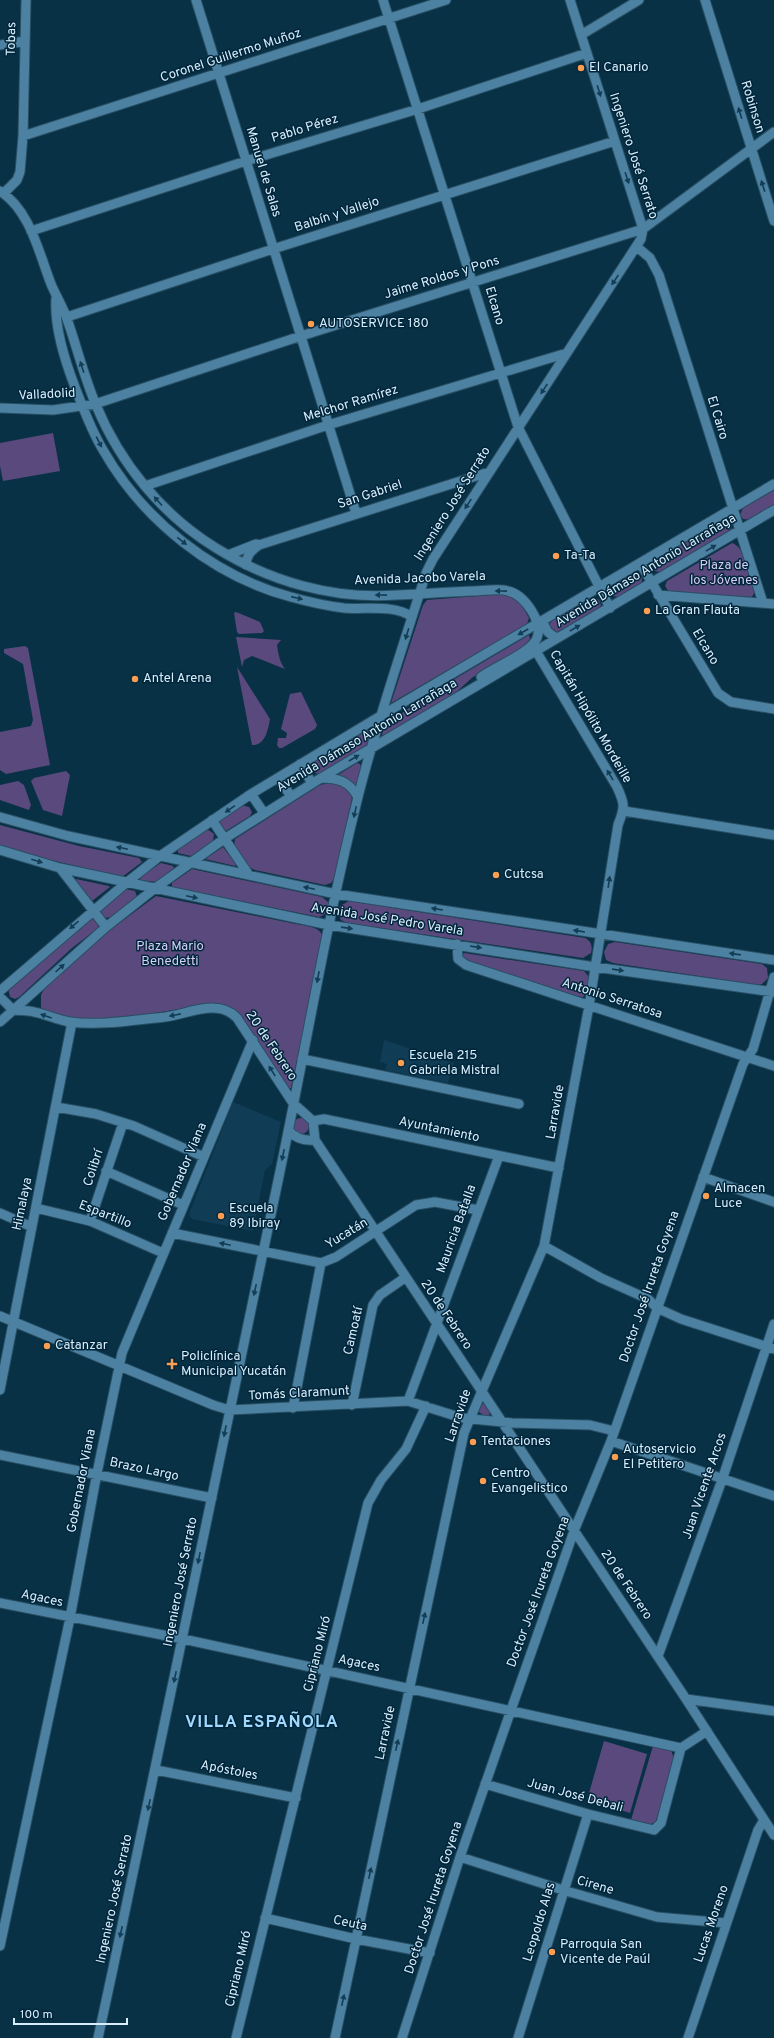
<svg xmlns="http://www.w3.org/2000/svg" width="774" height="2038" font-family="Overpass,sans-serif">
<style>
.built{fill:#103d55}
.green{fill:#5a497d}
.lines{fill:none;stroke-linecap:round;stroke-linejoin:round}
.minor-casing{stroke:#294f63;stroke-width:11}
.minor{stroke:#4c81a2;stroke-width:9}
.oneway{fill:#133d55}
.poi-dot{fill:#fb9e52;stroke:#00263b;stroke-width:1.5}
.labels{text-anchor:middle;dominant-baseline:central;stroke-width:3;stroke-linejoin:round;paint-order:stroke}
.street-label{font-size:13px;fill:#d9eefc;stroke:#00263b}
.poi-label{font-size:13px;fill:#d9eefc;stroke:#00263b;text-anchor:start}
.park-label{font-size:13px;fill:#d9cff6;stroke:#00263b}
.district-label{font-size:17px;font-weight:bold;letter-spacing:1px;fill:#a1d9fe;stroke:#00263b}
</style>
<rect width="100%" height="100%" fill="#083146"/>
<path class="built" d="M 384,1040 L 454,1063 L 448,1083 L 385,1070 L 387,1064 L 380,1062 Z
M 233,1102 L 281,1122 L 272,1164 L 265,1170 L 253,1231 L 192,1219 L 189,1214 Z"/>
<path class="green" d="M 53,433 L 60,471 L 3,481 L 0,466 L 0,443 Z
M 774,490 L 774,506 C 765,511 753,521 743,519 L 740,515 L 743,508 Z
M 726,520 L 732,524 L 731,530 L 661,572 L 654,571 L 651,564 L 654,560 Z
M 732,543 C 746,547 750,578 755,591 L 752,597 L 669,592 L 665,586 L 667,581 Z
M 633,573 C 640,572 645,579 640,584 L 619,597 L 613,596 L 610,591 L 613,585 Z
M 501,594 C 516,596 523,606 529,618 L 527,624 L 391,703 L 423,605 L 427,600 Z
M 590,598 L 595,598 L 599,600 L 601,605 L 598,610 L 557,632 L 551,631 L 549,625 L 553,619 Z
M 236,612 L 260,622 L 264,631 L 262,633 L 239,634 L 237,632 L 234,613 Z
M 529,635 L 530,639 L 524,647 L 473,677 L 454,694 L 385,735 L 382,735 L 384,726 L 426,696 Z
M 236,637 L 281,640 L 277,645 C 278,653 280,663 285,669 L 252,656 L 244,660 L 242,667 Z
M 25,646 L 28,648 L 50,765 L 6,774 L 0,770 L 0,732 L 31,726 L 33,720 L 23,664 L 4,653 L 4,649 Z
M 237,667 L 270,719 C 268,730 265,746 252,745 Z
M 301,692 L 317,725 L 315,729 L 282,748 L 279,748 L 277,745 L 278,738 L 286,738 L 287,733 L 281,729 L 290,694 Z
M 373,727 L 368,745 L 321,773 L 317,774 L 312,770 L 311,766 L 314,762 Z
M 357,763 L 360,764 L 362,768 L 356,788 L 338,775 Z
M 66,771 L 70,775 L 62,816 L 43,810 L 31,781 L 34,778 Z
M 18,781 L 24,785 L 31,805 L 29,810 L 0,800 L 0,785 Z
M 333,782 C 342,785 348,789 352,798 L 334,879 L 331,883 L 325,885 L 255,870 L 248,867 L 234,847 L 235,839 L 320,785 Z
M 241,805 L 249,807 L 252,812 L 250,816 L 224,832 L 218,821 Z
M 0,825 L 79,846 L 139,858 L 142,862 L 122,877 L 34,856 L 0,846 Z
M 207,829 L 214,834 L 213,841 L 191,856 L 178,853 L 178,849 Z
M 223,847 L 236,864 L 235,866 L 205,859 Z
M 161,863 L 173,866 L 174,868 L 156,882 L 140,880 L 141,876 Z
M 192,869 L 322,897 L 328,902 C 329,910 326,915 319,917 L 172,887 L 172,883 Z
M 76,879 L 109,886 L 110,887 L 92,901 L 74,880 Z
M 126,889 L 135,891 L 137,897 L 111,917 L 104,918 L 100,910 L 123,890 Z
M 156,896 L 296,924 C 306,926 321,926 323,938 L 291,1088 L 288,1088 L 238,1014 L 229,1006 L 217,1003 L 124,1018 L 72,1019 L 41,1011 L 41,995 L 45,987 L 102,936 Z
M 349,901 L 585,938 C 591,941 593,946 591,953 L 583,958 L 347,923 L 341,920 L 338,914 L 340,906 Z
M 92,917 L 99,925 L 98,928 L 72,948 L 19,997 L 15,999 L 10,997 L 8,988 Z
M 615,942 L 762,964 L 767,968 L 768,978 L 762,984 L 758,985 L 613,963 L 606,960 L 604,952 L 608,944 Z
M 464,953 L 584,971 L 589,977 L 587,992 L 583,997 L 577,996 L 464,960 L 462,955 Z
M293 1126a8 8 0 1 1 16 0a8 8 0 1 1-16 0Z
M 480,1404 L 484,1404 L 490,1411 L 489,1416 L 486,1417 L 479,1412 L 478,1408 Z
M 604,1741 L 647,1754 L 630,1813 L 587,1800 Z
M 653,1746 L 671,1750 L 674,1759 L 656,1821 L 650,1825 L 631,1820 Z"/>
<g class="lines">
<g class="minor-casing">
<path id="minor" d="M 196,0 L 356,513
M 383,0 L 518,427 L 610,608
M 705,0 L 774,221
M 581,35 L 639,0
M 0,45 L 25,41
M 23,136 L 446,0
M 0,191 C 30,210 39,253 51,284 C 56,296 63,307 67,319 C 77,347 84,377 96,405 C 120,463 162,515 216,548 C 269,581 333,600 397,595 C 422,594 448,592 474,591 C 485,591 498,588 508,591 C 525,595 543,622 537,638 C 531,653 494,667 481,677
M 4,193 L 17,180 L 20,172 L 23,136 L 26,0
M 31,231 L 246,161 L 418,109 L 587,53
M 637,247 L 650,258 L 659,275 L 763,603
M 56,298 C 54,326 65,361 75,387 C 83,408 91,430 103,450 C 143,520 213,576 291,597 C 309,602 327,606 344,608 C 366,610 394,604 412,617
M 67,317 L 273,249 L 615,141
M 0,408 L 53,410 L 95,404 L 301,336 L 643,229 L 774,132
M 145,486 L 328,425 L 567,353
M 228,555 L 256,544
M 640,563 L 718,693 L 731,702 L 774,709
M 246,565 C 247,554 251,551 259,545 L 489,472
M 658,595 L 774,604
M 544,620 C 543,630 550,635 558,638
M 300,764 L 312,783
M 278,778 L 291,796
M 321,778 C 338,778 349,781 358,797
M 251,794 L 264,813
M 624,811 L 774,835
M 0,817 L 68,836 L 336,894 L 774,960
M 212,820 L 249,875
M 0,850 L 60,868 L 329,925 L 595,967 L 774,992
M 60,868 L 106,927
M 457,944 L 458,959 L 466,965 L 774,1066
M 0,991 L 126,883 L 160,856 L 251,794 L 382,715 L 774,484
M 0,997 L 13,1010 C 20,1011 27,1010 34,1012 C 46,1014 57,1020 70,1022 C 100,1026 134,1020 165,1017 C 188,1014 218,998 237,1018 L 293,1103 L 313,1121 L 315,1140 L 686,1699 L 774,1835
M 0,1022 L 106,927 L 154,889 L 224,839 L 321,778 L 774,510
M 302,1059 L 519,1104
M 56,1107 L 96,1114 L 134,1126 L 204,1157
M 313,1121 L 324,1119 L 559,1168
M 289,1131 C 296,1139 304,1141 315,1140
M 106,1171 L 183,1205
M 703,1177 L 774,1202
M 36,1208 L 90,1221 L 163,1253
M 0,1213 L 32,1227
M 90,1221 L 123,1123
M 172,1233 L 321,1263
M 544,1246 L 601,1278 L 648,1299 L 657,1308 L 681,1319 L 774,1349
M 321,1263 L 336,1257 L 416,1205 L 435,1202 L 478,1210
M 0,1316 L 213,1405 L 229,1410 L 408,1401 L 462,1418 L 512,1423 L 590,1425 L 614,1431
M 0,1390 L 72,1022
M 408,1401 L 499,1156
M 352,1405 L 373,1305 L 380,1295 L 406,1277
M 293,1408 L 321,1263
M 611,1441 L 774,1496
M 0,1455 L 212,1498
M 0,1603 L 183,1639 L 681,1748 L 707,1731
M 658,1656 L 722,1480 L 774,1324
M 686,1699 L 774,1711
M 156,1770 L 296,1798
M 485,1784 L 588,1814 L 654,1830 L 661,1823 L 681,1748
M 460,1857 L 563,1890 L 657,1917 L 726,1923
M 265,1918 L 356,1939 L 430,1953
M 0,1946 L 70,1618 L 97,1473 L 122,1353 L 253,1040
M 98,2038 C 160,1753 217,1467 278,1181 C 305,1053 326,924 358,797 C 377,721 403,647 426,573 L 433,559 L 641,239 L 643,229 L 570,0
M 236,2038 L 368,1503 L 381,1480 L 406,1449 L 426,1406
M 335,2038 L 464,1433 L 544,1246 L 589,1006 L 618,825 C 625,807 625,804 617,787 L 536,651
M 402,2038 L 460,1857 L 511,1710 L 574,1531 L 611,1441 L 743,1064 L 753,1049 L 774,977
M 518,2038 L 588,1814
M 688,2038 L 758,1830 L 764,1820"/>
</g>
<use href="#minor" class="minor"/>
</g>
<defs><path id="oneway-solid" d="M-6-.8H1V-3.2L6.5 0L1 3.2V.8H-6Z"/></defs>
<g class="oneway">
<use href="#oneway-solid" transform="translate(599 91) rotate(72)"/>
<use href="#oneway-solid" transform="translate(740 113) rotate(-107)"/>
<use href="#oneway-solid" transform="translate(627 178) rotate(72)"/>
<use href="#oneway-solid" transform="translate(763 186) rotate(-108)"/>
<use href="#oneway-solid" transform="translate(615 280) rotate(124)"/>
<use href="#oneway-solid" transform="translate(82 367) rotate(-108)"/>
<use href="#oneway-solid" transform="translate(544 389) rotate(123)"/>
<use href="#oneway-solid" transform="translate(99 442) rotate(63)"/>
<use href="#oneway-solid" transform="translate(158 501) rotate(-132)"/>
<use href="#oneway-solid" transform="translate(468 504) rotate(123)"/>
<use href="#oneway-solid" transform="translate(182 541) rotate(38)"/>
<use href="#oneway-solid" transform="translate(711 548) rotate(-31)"/>
<use href="#oneway-solid" transform="translate(501 591) rotate(-179)"/>
<use href="#oneway-solid" transform="translate(381 595) rotate(-179)"/>
<use href="#oneway-solid" transform="translate(297 598) rotate(13)"/>
<use href="#oneway-solid" transform="translate(575 628) rotate(-30)"/>
<use href="#oneway-solid" transform="translate(523 632) rotate(150)"/>
<use href="#oneway-solid" transform="translate(407 634) rotate(107)"/>
<use href="#oneway-solid" transform="translate(354 758) rotate(-30)"/>
<use href="#oneway-solid" transform="translate(610 775) rotate(-121)"/>
<use href="#oneway-solid" transform="translate(230 809) rotate(146)"/>
<use href="#oneway-solid" transform="translate(355 812) rotate(103)"/>
<use href="#oneway-solid" transform="translate(122 848) rotate(-168)"/>
<use href="#oneway-solid" transform="translate(37 861) rotate(17)"/>
<use href="#oneway-solid" transform="translate(609 882) rotate(-81)"/>
<use href="#oneway-solid" transform="translate(309 888) rotate(-168)"/>
<use href="#oneway-solid" transform="translate(192 897) rotate(12)"/>
<use href="#oneway-solid" transform="translate(437 909) rotate(-171)"/>
<use href="#oneway-solid" transform="translate(74 925) rotate(139)"/>
<use href="#oneway-solid" transform="translate(347 928) rotate(8)"/>
<use href="#oneway-solid" transform="translate(579 931) rotate(-171)"/>
<use href="#oneway-solid" transform="translate(476 947) rotate(9)"/>
<use href="#oneway-solid" transform="translate(735 954) rotate(-172)"/>
<use href="#oneway-solid" transform="translate(60 968) rotate(-42)"/>
<use href="#oneway-solid" transform="translate(618 970) rotate(8)"/>
<use href="#oneway-solid" transform="translate(318 977) rotate(101)"/>
<use href="#oneway-solid" transform="translate(175 1015) rotate(169)"/>
<use href="#oneway-solid" transform="translate(46 1016) rotate(-161)"/>
<use href="#oneway-solid" transform="translate(272 1071) rotate(-123)"/>
<use href="#oneway-solid" transform="translate(283 1155) rotate(102)"/>
<use href="#oneway-solid" transform="translate(225 1244) rotate(-168)"/>
<use href="#oneway-solid" transform="translate(255 1290) rotate(102)"/>
<use href="#oneway-solid" transform="translate(225 1431) rotate(101)"/>
<use href="#oneway-solid" transform="translate(199 1558) rotate(101)"/>
<use href="#oneway-solid" transform="translate(424 1618) rotate(-78)"/>
<use href="#oneway-solid" transform="translate(175 1677) rotate(102)"/>
<use href="#oneway-solid" transform="translate(397 1745) rotate(-78)"/>
<use href="#oneway-solid" transform="translate(149 1805) rotate(102)"/>
<use href="#oneway-solid" transform="translate(370 1873) rotate(-78)"/>
<use href="#oneway-solid" transform="translate(121 1932) rotate(102)"/>
<use href="#oneway-solid" transform="translate(343 2000) rotate(-78)"/>
</g>
<g class="poi-dot">
<circle cx="581" cy="68" r="4"/>
<circle cx="311" cy="324" r="4"/>
<circle cx="556" cy="556" r="4"/>
<circle cx="647" cy="611" r="4"/>
<circle cx="135" cy="679" r="4"/>
<circle cx="496" cy="875" r="4"/>
<circle cx="401" cy="1063" r="4"/>
<circle cx="706" cy="1196" r="4"/>
<circle cx="221" cy="1216" r="4"/>
<circle cx="47" cy="1346" r="4"/>
<path d="M170 1358h4v4h4v4h-4v4h-4v-4h-4v-4h4z"/>
<circle cx="473" cy="1442" r="4"/>
<circle cx="615" cy="1457" r="4"/>
<circle cx="483" cy="1481" r="4"/>
<circle cx="552" cy="1952" r="4"/>
</g>
<g class="labels">
<g class="street-label">
<text transform="translate(12 39) rotate(-89)">Tobas</text>
<text transform="translate(231 56) rotate(-18)">Coronel Guillermo Muñoz</text>
<text transform="translate(752 107) rotate(73)">Robinson</text>
<text transform="translate(305 129) rotate(-17)">Pablo Pérez</text>
<text transform="translate(633 156) rotate(72)">Ingeniero José Serrato</text>
<text transform="translate(263 172) rotate(73)">Manuel de Salas</text>
<text transform="translate(337 215) rotate(-18)">Balbín y Vallejo</text>
<text transform="translate(442 278) rotate(-17)">Jaime Roldos y Pons</text>
<text transform="translate(494 306) rotate(73)">Elcano</text>
<text transform="translate(47 395) rotate(-3)">Valladolid</text>
<text transform="translate(351 404) rotate(-17)">Melchor Ramírez</text>
<text transform="translate(717 418) rotate(73)">El Cairo</text>
<text transform="translate(370 495) rotate(-18)">San Gabriel</text>
<text transform="translate(453 504) rotate(-58)">Ingeniero José Serrato</text>
<text transform="translate(646 571) rotate(-31)">Avenida Dámaso Antonio Larrañaga</text>
<text transform="translate(420 579) rotate(-2)">Avenida Jacobo Varela</text>
<text transform="translate(705 647) rotate(59)">Elcano</text>
<text transform="translate(590 717) rotate(60)">Capitán Hipólito Mordeille</text>
<text transform="translate(367 736) rotate(-31)">Avenida Dámaso Antonio Larrañaga</text>
<text transform="translate(387 920) rotate(9)">Avenida José Pedro Varela</text>
<text transform="translate(612 999) rotate(18)">Antonio Serratosa</text>
<text transform="translate(271 1046) rotate(56)">20 de Febrero</text>
<text transform="translate(556 1112) rotate(-80)">Larravide</text>
<text transform="translate(439 1130) rotate(12)">Ayuntamiento</text>
<text transform="translate(94 1168) rotate(-72)">Colibrí</text>
<text transform="translate(183 1172) rotate(-67)">Gobernador Viana</text>
<text transform="translate(23 1204) rotate(-78)">Himalaya</text>
<text transform="translate(105 1215) rotate(21)">Espartillo</text>
<text transform="translate(457 1229) rotate(-70)">Mauricia Batalla</text>
<text transform="translate(347 1234) rotate(-31)">Yucatán</text>
<text transform="translate(650 1287) rotate(-71)">Doctor José Irureta Goyena</text>
<text transform="translate(446 1315) rotate(56)">20 de Febrero</text>
<text transform="translate(354 1331) rotate(-77)">Camoatí</text>
<text transform="translate(299 1394) rotate(-3)">Tomás Claramunt</text>
<text transform="translate(459 1416) rotate(-71)">Larravide</text>
<text transform="translate(144 1470) rotate(12)">Brazo Largo</text>
<text transform="translate(82 1481) rotate(-79)">Gobernador Viana</text>
<text transform="translate(705 1486) rotate(-71)">Juan Vicente Arcos</text>
<text transform="translate(181 1582) rotate(-79)">Ingeniero José Serrato</text>
<text transform="translate(626 1585) rotate(56)">20 de Febrero</text>
<text transform="translate(539 1592) rotate(-70)">Doctor José Irureta Goyena</text>
<text transform="translate(42 1599) rotate(12)">Agaces</text>
<text transform="translate(318 1654) rotate(-76)">Cipriano Miró</text>
<text transform="translate(359 1664) rotate(12)">Agaces</text>
<text transform="translate(386 1733) rotate(-78)">Larravide</text>
<text transform="translate(229 1771) rotate(11)">Apóstoles</text>
<text transform="translate(575 1796) rotate(15)">Juan José Debali</text>
<text transform="translate(595 1886) rotate(16)">Cirene</text>
<text transform="translate(434 1898) rotate(-72)">Doctor José Irureta Goyena</text>
<text transform="translate(115 1899) rotate(-78)">Ingeniero José Serrato</text>
<text transform="translate(540 1922) rotate(-73)">Leopoldo Alas</text>
<text transform="translate(350 1924) rotate(12)">Ceuta</text>
<text transform="translate(712 1924) rotate(-71)">Lucas Moreno</text>
<text transform="translate(239 1969) rotate(-77)">Cipriano Miró</text>
</g>
<g class="poi-label">
<text x="589" y="68">El Canario</text>
<text x="319" y="324">AUTOSERVICE 180</text>
<text x="564" y="556">Ta-Ta</text>
<text x="655" y="611">La Gran Flauta</text>
<text x="143" y="679">Antel Arena</text>
<text x="504" y="875">Cutcsa</text>
<text x="409" y="1056">Escuela 215<tspan x="409" dy="15">Gabriela Mistral</tspan></text>
<text x="714" y="1189">Almacen<tspan x="714" dy="15">Luce</tspan></text>
<text x="229" y="1209">Escuela<tspan x="229" dy="15">89 Ibiray</tspan></text>
<text x="55" y="1346">Catanzar</text>
<text x="181" y="1357">Policlínica<tspan x="181" dy="15">Municipal Yucatán</tspan></text>
<text x="481" y="1442">Tentaciones</text>
<text x="623" y="1450">Autoservicio<tspan x="623" dy="15">El Petitero</tspan></text>
<text x="491" y="1474">Centro<tspan x="491" dy="15">Evangelistico</tspan></text>
<text x="560" y="1945">Parroquia San<tspan x="560" dy="15">Vicente de Paúl</tspan></text>
</g>
<g class="park-label">
<text x="724" y="566">Plaza de<tspan x="724" dy="15">los Jóvenes</tspan></text>
<text x="170" y="947">Plaza Mario<tspan x="170" dy="15">Benedetti</tspan></text>
</g>
<g class="district-label">
<text x="262" y="1723">VILLA ESPAÑOLA</text>
</g>
</g>
<path d="M14 2018v6h113v-6" fill="none" stroke="#d9eefc" stroke-width="2"/>
<text x="20" y="2018" font-size="12" fill="#d9eefc" stroke="#00263b" stroke-width="3" paint-order="stroke">100 m</text>
</svg>
